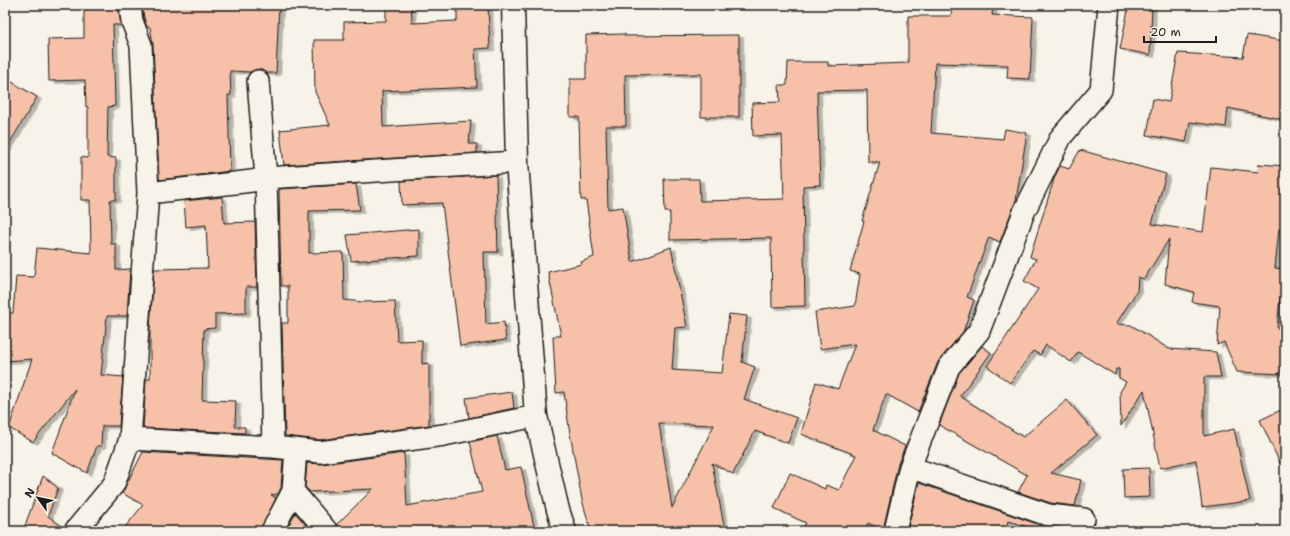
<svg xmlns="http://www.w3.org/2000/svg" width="1290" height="536" font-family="'Shantell Sans',sans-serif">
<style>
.building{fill:#f6c1a8;stroke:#1c1c1c;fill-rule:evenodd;filter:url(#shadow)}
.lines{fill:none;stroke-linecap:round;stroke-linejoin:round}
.street-casing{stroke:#1c1c1c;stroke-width:24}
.secondary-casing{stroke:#1c1c1c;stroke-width:25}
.street{stroke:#f7f3e8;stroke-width:21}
.secondary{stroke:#f7f3e8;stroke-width:22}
</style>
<defs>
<filter id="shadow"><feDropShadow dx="4.5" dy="2.5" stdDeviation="0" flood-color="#0004"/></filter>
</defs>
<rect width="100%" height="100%" fill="#f7f3e8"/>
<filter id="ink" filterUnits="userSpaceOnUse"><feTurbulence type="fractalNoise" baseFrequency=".025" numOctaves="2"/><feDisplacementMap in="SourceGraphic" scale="8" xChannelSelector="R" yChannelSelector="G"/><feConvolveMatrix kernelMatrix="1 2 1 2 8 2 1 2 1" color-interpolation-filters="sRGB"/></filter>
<g filter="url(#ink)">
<path class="building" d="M 84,5 L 118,5 L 121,25 L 113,25 L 115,106 L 108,107 L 107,157 L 116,158 L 116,200 L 110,200 L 111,244 L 116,244 L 116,270 L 130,269 L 127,316 L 107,316 L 101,375 L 123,377 L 119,426 L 102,426 L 101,446 L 97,446 L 87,473 L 52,453 L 75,389 L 33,442 L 9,428 L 32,359 L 5,361 L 5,313 L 13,313 L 16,276 L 34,277 L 37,248 L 91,253 L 90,200 L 81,200 L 81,157 L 88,158 L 88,107 L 86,107 L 85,80 L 49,81 L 48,39 L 84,38 Z
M 142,5 L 279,5 L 276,73 L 266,73 L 257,69 L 250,72 L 230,71 L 231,95 L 228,95 L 230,171 L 159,180 L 153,44 L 150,27 L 147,27 L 144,18 Z
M 386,5 L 411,5 L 412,23 L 457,21 L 457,5 L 488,5 L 490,48 L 475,49 L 477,87 L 382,91 L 383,127 L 471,121 L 469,144 L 477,144 L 477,153 L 284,165 L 280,130 L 330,125 L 315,92 L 314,40 L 344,40 L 344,22 L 386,21 Z
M 952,5 L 993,8 L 992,15 L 1033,17 L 1030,79 L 1007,78 L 1008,65 L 935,63 L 931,133 L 1003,139 L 1005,129 L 1027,133 L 1016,200 L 1000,242 L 989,237 L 967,297 L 974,300 L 963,332 L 938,362 L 918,412 L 886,394 L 873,430 L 905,446 L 898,464 L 883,530 L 868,523 L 864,531 L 801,531 L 806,523 L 774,508 L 790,473 L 825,489 L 826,485 L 839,490 L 856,455 L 801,434 L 816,382 L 838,389 L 855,344 L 820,349 L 815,312 L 855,306 L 860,274 L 850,271 L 864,221 L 862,221 L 880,162 L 868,162 L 867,90 L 817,91 L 820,185 L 803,186 L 805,306 L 772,307 L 771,238 L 670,240 L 670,212 L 665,212 L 664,179 L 699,179 L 700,201 L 784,199 L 782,135 L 753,136 L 752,103 L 780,102 L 779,85 L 787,85 L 788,62 L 828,62 L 828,66 L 908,63 L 908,16 L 951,16 Z
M 1129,5 L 1152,5 L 1150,55 L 1120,49 Z
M 625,34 L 625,36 L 739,35 L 739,117 L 701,117 L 701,74 L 625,75 L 626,126 L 606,126 L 608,209 L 623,207 L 632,262 L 671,247 L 687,327 L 675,328 L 672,370 L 722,373 L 729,314 L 747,316 L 742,362 L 755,367 L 744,399 L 797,418 L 788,443 L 755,431 L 733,474 L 712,463 L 725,531 L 591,531 L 582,500 L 569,428 L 564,392 L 556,393 L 553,336 L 561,336 L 548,272 L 582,264 L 581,262 L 594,257 L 586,200 L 581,200 L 579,117 L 570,117 L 570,79 L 586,79 L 586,35 ZM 659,423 L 714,425 L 672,508 Z
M 1247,35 L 1285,41 L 1285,120 L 1228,108 L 1226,127 L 1190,122 L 1186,142 L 1147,135 L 1153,99 L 1169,102 L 1178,53 L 1243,57 Z
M 5,78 L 37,97 L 5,151 Z
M 1080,150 L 1166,174 L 1152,224 L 1203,232 L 1211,167 L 1258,172 L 1259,164 L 1285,166 L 1285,230 L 1279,229 L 1275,268 L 1283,269 L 1277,328 L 1285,328 L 1285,374 L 1237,372 L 1224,342 L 1217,345 L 1220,306 L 1192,302 L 1194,292 L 1165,284 L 1169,239 L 1144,279 L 1138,277 L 1137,291 L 1116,324 L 1131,325 L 1169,349 L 1216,352 L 1221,377 L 1204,377 L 1204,436 L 1234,429 L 1250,501 L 1202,507 L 1196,460 L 1160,468 L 1144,390 L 1121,426 L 1120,392 L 1126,382 L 1119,378 L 1119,369 L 1116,369 L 1115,375 L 1078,352 L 1071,362 L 1046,345 L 1040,355 L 1033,351 L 1010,383 L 987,366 L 1038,289 L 1024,281 L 1036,259 L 1030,257 L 1031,253 L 1055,176 L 1060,166 L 1069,169 Z
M 496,175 L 498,252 L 484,252 L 486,324 L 504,322 L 506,340 L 460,346 L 442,203 L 402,205 L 401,181 Z
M 356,184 L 360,210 L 309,211 L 309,253 L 343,252 L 344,300 L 363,302 L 395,301 L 397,341 L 422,340 L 422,364 L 429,363 L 429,425 L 320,440 L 285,436 L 282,323 L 288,323 L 288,286 L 281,286 L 279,189 Z
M 222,197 L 224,223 L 255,222 L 257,287 L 246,287 L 246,313 L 215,314 L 215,328 L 204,329 L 202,400 L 236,401 L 235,427 L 245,427 L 245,433 L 143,428 L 146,379 L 150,379 L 150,327 L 154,269 L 208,268 L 206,225 L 186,227 L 184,201 Z
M 419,229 L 419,256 L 351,261 L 347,235 Z
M 982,346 L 991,353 L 960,396 L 1023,437 L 1067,400 L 1097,435 L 1051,473 L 1081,480 L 1075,506 L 1051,503 L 1018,492 L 1027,475 L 939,425 L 959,373 Z
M 512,392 L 514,408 L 469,418 L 466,398 Z
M 1285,408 L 1285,474 L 1260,420 Z
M 497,436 L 505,470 L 521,467 L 535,531 L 339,531 L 337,524 L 373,489 L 310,492 L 305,487 L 307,463 L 322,464 L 404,453 L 407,506 L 482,492 L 470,442 Z
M 143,452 L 283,460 L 281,488 L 278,494 L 271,495 L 276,498 L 260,531 L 122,531 L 143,505 L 122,493 Z
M 1149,468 L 1150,497 L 1124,498 L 1123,469 Z
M 43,476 L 58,488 L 48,516 L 64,528 L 63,531 L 23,531 Z
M 919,483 L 1040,525 L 1039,530 L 1008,521 L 1005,531 L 907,531 Z
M 295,513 L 299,517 L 311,531 L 286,531 Z"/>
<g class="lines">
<g class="street-casing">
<path id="street" d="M 130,5 L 132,21 L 141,45 L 148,193 L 130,439 L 273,447 L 320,452 L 444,435 L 536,416
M 258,81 L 266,178 L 273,447
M 148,193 L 252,181 L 266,178 L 517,162
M 296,449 L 293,491 L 327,531
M 910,467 L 1048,515 L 1084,519
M 75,531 L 114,484 L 130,439
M 272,531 L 293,491
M 895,531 L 910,467 L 949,367 L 979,331 L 1024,212 L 1061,137 L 1101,90 L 1109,5"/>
</g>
<g class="secondary-casing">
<path id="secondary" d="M 513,5 L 517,162 L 536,416 L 558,510 L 565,531"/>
</g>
<use href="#street" class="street"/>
<use href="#secondary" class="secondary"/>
</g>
</g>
<rect width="1290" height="536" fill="none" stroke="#f7f3e8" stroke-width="20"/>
<rect x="10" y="10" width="1270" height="516" fill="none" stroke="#1c1c1c" stroke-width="1.5" filter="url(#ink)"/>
<g transform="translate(38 498) rotate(303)" stroke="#f7f3e8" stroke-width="3" paint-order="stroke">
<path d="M0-3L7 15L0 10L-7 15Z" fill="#1c1c1c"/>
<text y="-6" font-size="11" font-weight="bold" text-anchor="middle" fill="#1c1c1c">N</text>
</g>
<path d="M1144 36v6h72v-6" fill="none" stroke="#1c1c1c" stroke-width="2"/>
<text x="1150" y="36" font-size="12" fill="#1c1c1c" stroke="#f7f3e8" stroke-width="3" paint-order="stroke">20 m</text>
</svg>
